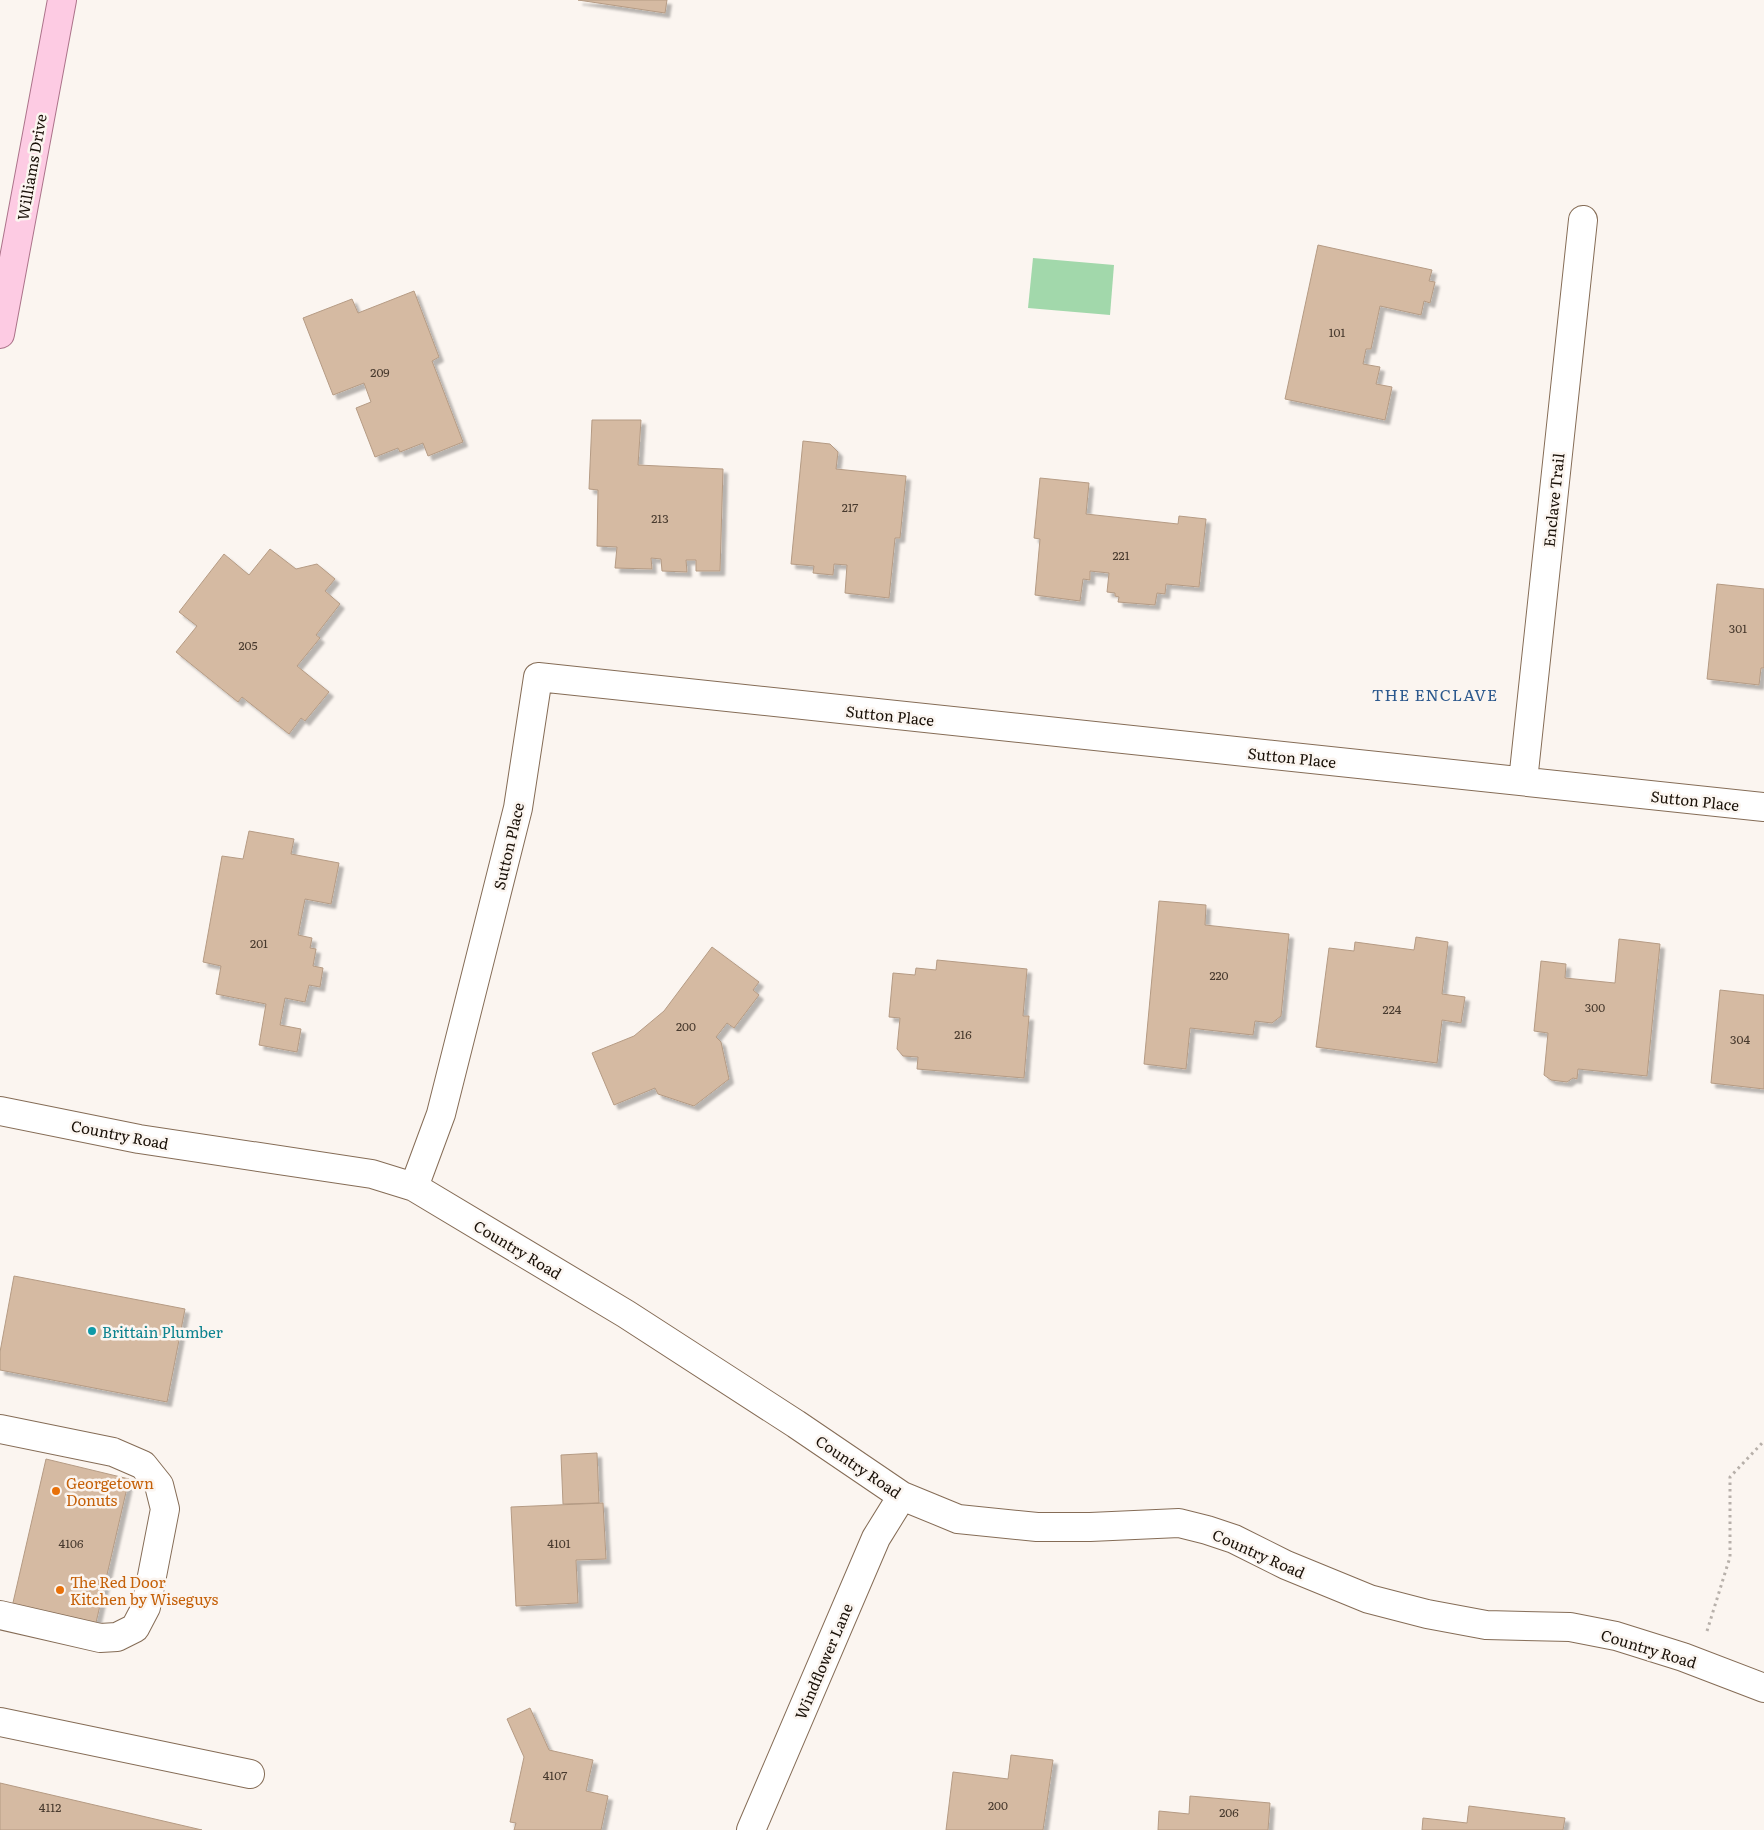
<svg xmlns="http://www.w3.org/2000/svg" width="1764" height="1830" font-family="Literata,serif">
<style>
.green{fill:#a2d8ab}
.building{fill:#d5baa2;stroke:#b59b84;filter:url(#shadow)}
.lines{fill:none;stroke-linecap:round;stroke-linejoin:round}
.minor-casing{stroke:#856c56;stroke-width:30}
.major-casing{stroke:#ac738a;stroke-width:30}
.path{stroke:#b7b0aa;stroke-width:3;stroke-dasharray:2.5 4;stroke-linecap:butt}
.minor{stroke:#fff;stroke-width:28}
.major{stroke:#fdcbe3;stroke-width:28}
.culture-dot{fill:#0f9aa8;stroke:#fbf5f0;stroke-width:2}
.food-dot{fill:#e8710a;stroke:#fbf5f0;stroke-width:2}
.labels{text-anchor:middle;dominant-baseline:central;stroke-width:5;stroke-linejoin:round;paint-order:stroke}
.number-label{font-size:12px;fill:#483a2e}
.street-label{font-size:15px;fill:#191007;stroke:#fbf5f0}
.culture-label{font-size:15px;fill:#0d838f;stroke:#fbf5f0;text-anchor:start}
.food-label{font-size:15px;fill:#c56008;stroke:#fbf5f0;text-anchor:start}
.neighbourhood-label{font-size:16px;letter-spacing:1px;fill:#2c588d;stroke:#fbf5f0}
</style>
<defs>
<filter id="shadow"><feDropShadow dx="4.5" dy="4.5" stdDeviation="1" flood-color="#0004"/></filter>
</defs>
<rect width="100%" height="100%" fill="#fbf5f0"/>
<path class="green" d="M 1033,258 L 1114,265 L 1110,315 L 1028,308 Z"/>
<path class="building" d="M 578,0 L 667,0 L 665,13 Z
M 1318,245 L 1432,270 L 1429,281 L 1435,282 L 1430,303 L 1424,301 L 1421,315 L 1380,306 L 1371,349 L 1366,349 L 1363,364 L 1380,367 L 1376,384 L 1392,387 L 1385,420 L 1285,399 Z
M 414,291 L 439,357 L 432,361 L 463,442 L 428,456 L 423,443 L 400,452 L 398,448 L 375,457 L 356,408 L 371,402 L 364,383 L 333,395 L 303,318 L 352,299 L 358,313 Z
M 592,420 L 641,420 L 638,465 L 723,469 L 720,571 L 696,571 L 696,560 L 686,560 L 687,572 L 662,571 L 661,559 L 651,558 L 652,569 L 615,568 L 617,547 L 597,546 L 598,490 L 589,489 Z
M 803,441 L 830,444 L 838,452 L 836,469 L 906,476 L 900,538 L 895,538 L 889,598 L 845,593 L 847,565 L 834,564 L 833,575 L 813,573 L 814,566 L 791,564 Z
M 1040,478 L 1089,483 L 1086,514 L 1178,524 L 1179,516 L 1206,519 L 1199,587 L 1166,584 L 1165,594 L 1157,593 L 1155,605 L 1118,602 L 1119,597 L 1115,596 L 1115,593 L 1107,592 L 1109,573 L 1090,571 L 1090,580 L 1083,579 L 1080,601 L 1035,595 L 1040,539 L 1034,538 Z
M 270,549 L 296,569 L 317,564 L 335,579 L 325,591 L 340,604 L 316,635 L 320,638 L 297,666 L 329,692 L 305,721 L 301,718 L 289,734 L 242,697 L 238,702 L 176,652 L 197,626 L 179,612 L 224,554 L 249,575 Z
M 1717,584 L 1764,589 L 1764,668 L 1761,668 L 1759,685 L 1707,679 Z
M 249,831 L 294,839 L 291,854 L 339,863 L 331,904 L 305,899 L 298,935 L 312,938 L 310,948 L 316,949 L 313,966 L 323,968 L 320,987 L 309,985 L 305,1002 L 285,998 L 280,1025 L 301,1029 L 297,1052 L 259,1045 L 266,1004 L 216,994 L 221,966 L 203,962 L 222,856 L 243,859 Z
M 1159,901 L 1206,905 L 1205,925 L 1289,934 L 1281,1016 L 1272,1023 L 1255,1021 L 1253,1035 L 1190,1028 L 1186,1069 L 1144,1064 Z
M 1416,937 L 1448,942 L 1442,994 L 1465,997 L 1461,1023 L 1442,1020 L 1437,1063 L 1316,1047 L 1329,948 L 1354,951 L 1355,942 L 1414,950 Z
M 1619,939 L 1660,944 L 1647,1076 L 1578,1069 L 1577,1079 L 1573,1078 L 1567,1082 L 1551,1080 L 1544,1075 L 1548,1033 L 1534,1031 L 1541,961 L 1566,964 L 1565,978 L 1615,983 Z
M 712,947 L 759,982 L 753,990 L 759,995 L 734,1028 L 727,1023 L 716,1037 L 721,1042 L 729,1079 L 694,1106 L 658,1094 L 655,1088 L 614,1105 L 592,1053 L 634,1036 L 664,1011 Z
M 937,960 L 1027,969 L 1023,1016 L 1029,1016 L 1024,1078 L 917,1069 L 918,1057 L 903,1056 L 897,1049 L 900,1018 L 889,1017 L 893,973 L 915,975 L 916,968 L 936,970 Z
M 1720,990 L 1764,995 L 1764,1089 L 1711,1083 Z
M 14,1276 L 185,1309 L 167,1402 L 0,1370 L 0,1352 Z
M 597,1453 L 599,1503 L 563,1504 L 561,1455 Z
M 46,1459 L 129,1479 L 95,1627 L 12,1607 Z
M 603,1503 L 606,1559 L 576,1560 L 578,1603 L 516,1606 L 511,1507 Z
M 530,1708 L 549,1750 L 593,1760 L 586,1791 L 608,1796 L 601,1830 L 514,1830 L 516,1823 L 510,1822 L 524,1757 L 507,1719 Z
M 1011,1755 L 1053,1760 L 1043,1830 L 946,1830 L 953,1772 L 1008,1779 Z
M 0,1783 L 202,1830 L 0,1830 Z
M 1190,1796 L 1270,1803 L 1268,1830 L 1158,1830 L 1159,1811 L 1189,1814 Z
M 1469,1806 L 1565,1818 L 1563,1830 L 1422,1830 L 1423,1818 L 1467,1823 Z"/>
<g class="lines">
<g class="minor-casing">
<path id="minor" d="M 1523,781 L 1583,220
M 0,1111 L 139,1139 L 372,1174 L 414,1187 L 626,1314 L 796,1424 L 902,1496 L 958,1519 L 1037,1527 L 1090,1527 L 1179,1523 L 1207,1530 L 1234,1539 L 1286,1565 L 1369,1599 L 1427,1614 L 1486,1625 L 1570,1627 L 1616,1636 L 1683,1657 L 1764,1688
M 414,1187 L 441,1114 L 518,808 L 538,677 L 1764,807
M 0,1429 L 113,1452 L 143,1465 L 159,1485 L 165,1509 L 146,1607 L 135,1628 L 117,1637 L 100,1638 L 0,1615
M 0,1722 L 250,1774
M 751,1830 L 876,1538 L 902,1496"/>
</g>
<g class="major-casing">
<path id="major" d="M 0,334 L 62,0"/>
</g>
<path class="path" d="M 1707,1631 L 1730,1557 L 1730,1477 L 1764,1441"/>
<use href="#minor" class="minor"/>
<use href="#major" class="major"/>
</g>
<circle class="culture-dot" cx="92" cy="1331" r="5"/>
<g class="food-dot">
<circle cx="56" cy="1491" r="5"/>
<circle cx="60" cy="1590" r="5"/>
</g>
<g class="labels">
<g class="number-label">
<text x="1337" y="332">101</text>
<text x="380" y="372">209</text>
<text x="850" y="507">217</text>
<text x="660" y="518">213</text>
<text x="1121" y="555">221</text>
<text x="1738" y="628">301</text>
<text x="248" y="645">205</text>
<text x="259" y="943">201</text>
<text x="1219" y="975">220</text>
<text x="1595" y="1007">300</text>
<text x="1392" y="1009">224</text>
<text x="686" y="1026">200</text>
<text x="963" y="1034">216</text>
<text x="1740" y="1039">304</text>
<text x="71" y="1543">4106</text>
<text x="559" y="1543">4101</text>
<text x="555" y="1775">4107</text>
<text x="998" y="1805">200</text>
<text x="50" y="1807">4112</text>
<text x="1229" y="1812">206</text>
</g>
<g class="street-label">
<text transform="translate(31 167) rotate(-80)">Williams Drive</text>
<text transform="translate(1553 500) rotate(-84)">Enclave Trail</text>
<text transform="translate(890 715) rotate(6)">Sutton Place</text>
<text transform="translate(1292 757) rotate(6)">Sutton Place</text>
<text transform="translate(1695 800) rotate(6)">Sutton Place</text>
<text transform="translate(508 846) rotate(-77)">Sutton Place</text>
<text transform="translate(120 1134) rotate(11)">Country Road</text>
<text transform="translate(518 1249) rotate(31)">Country Road</text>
<text transform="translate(859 1466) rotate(34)">Country Road</text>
<text transform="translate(1259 1553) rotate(24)">Country Road</text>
<text transform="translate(1649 1648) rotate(17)">Country Road</text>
<text transform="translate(823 1661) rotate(-67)">Windflower Lane</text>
</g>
<g class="culture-label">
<text x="102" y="1331">Brittain Plumber</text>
</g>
<g class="food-label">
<text x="66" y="1482">Georgetown<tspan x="66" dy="17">Donuts</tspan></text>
<text x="70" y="1581">The Red Door<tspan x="70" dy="17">Kitchen by Wiseguys</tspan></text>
</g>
<g class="neighbourhood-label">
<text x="1435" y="694">THE ENCLAVE</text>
</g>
</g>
</svg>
